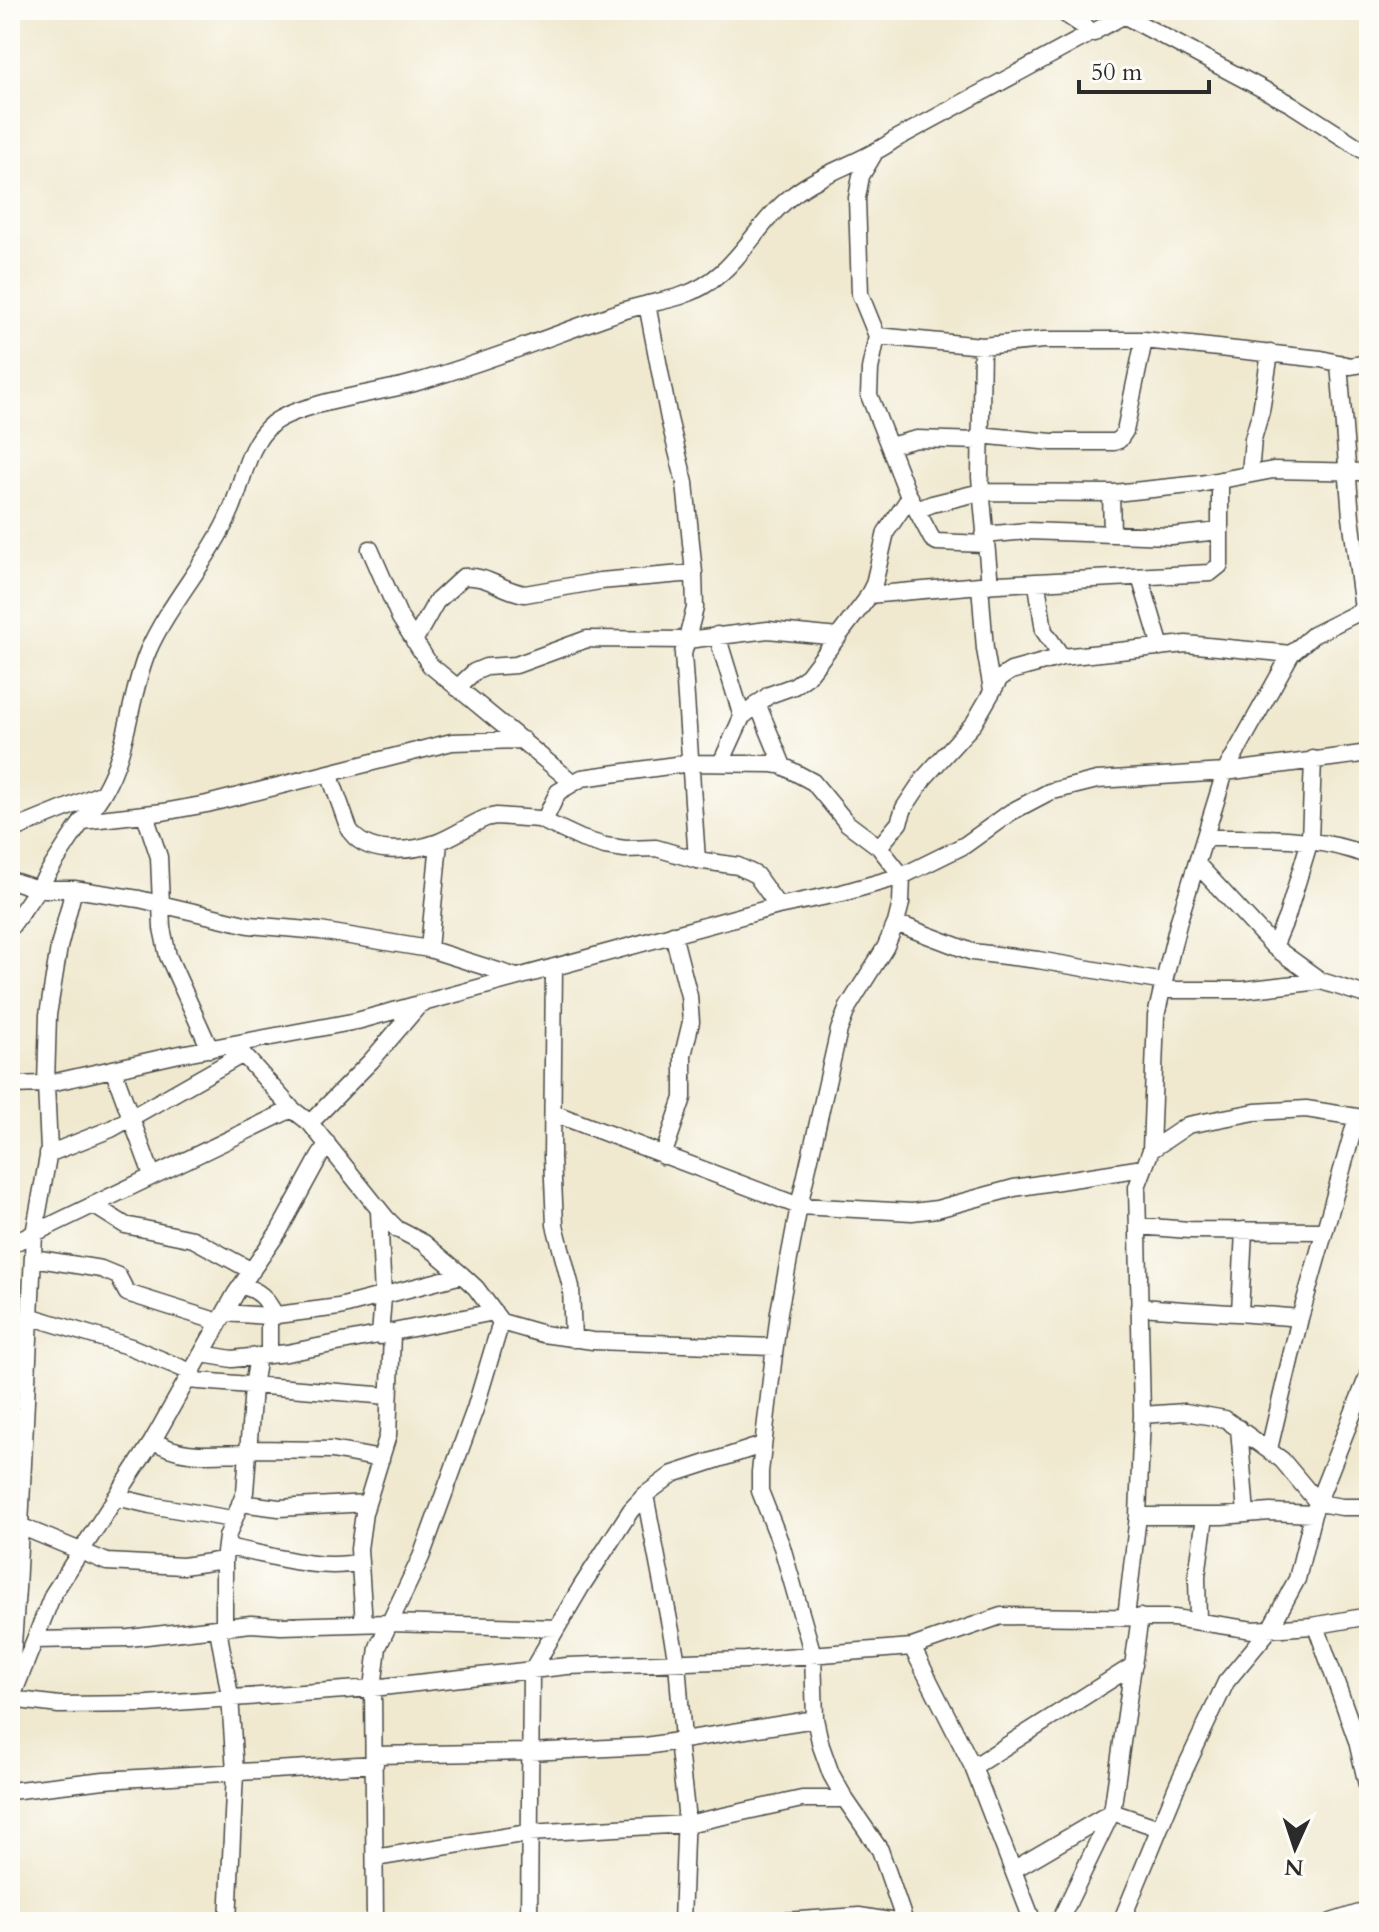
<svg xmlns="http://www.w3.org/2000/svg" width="1379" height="1932" font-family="Cardo,serif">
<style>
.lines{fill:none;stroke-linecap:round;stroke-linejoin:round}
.street-casing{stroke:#494844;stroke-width:19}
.street{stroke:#fff;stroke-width:16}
</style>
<rect width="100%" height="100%" fill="#fdfcf7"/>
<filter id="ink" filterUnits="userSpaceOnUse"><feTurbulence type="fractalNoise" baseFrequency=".0125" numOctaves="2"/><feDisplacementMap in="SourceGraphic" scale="16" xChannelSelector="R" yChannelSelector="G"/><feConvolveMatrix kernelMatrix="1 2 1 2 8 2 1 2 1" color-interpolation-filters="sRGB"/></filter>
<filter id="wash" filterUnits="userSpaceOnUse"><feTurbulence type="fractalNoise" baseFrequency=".006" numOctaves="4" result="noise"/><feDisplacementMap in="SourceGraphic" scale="32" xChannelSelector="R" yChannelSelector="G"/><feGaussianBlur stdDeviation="1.8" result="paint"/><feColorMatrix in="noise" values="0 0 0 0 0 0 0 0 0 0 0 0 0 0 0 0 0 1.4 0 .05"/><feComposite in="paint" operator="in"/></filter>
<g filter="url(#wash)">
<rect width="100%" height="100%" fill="#f0e9d0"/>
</g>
<g filter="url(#ink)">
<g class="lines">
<g class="street-casing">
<path id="street" d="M 1059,10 L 1094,33
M 1125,16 L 1291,104 L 1369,154
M 874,154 L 861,176 L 857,198 L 860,294 L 877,336 L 870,369 L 869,395 L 907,492 L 932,539 L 937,542 L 984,544
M 647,304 L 669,419 L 685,483 L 694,573 L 695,608 L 683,654 L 697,860
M 877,336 L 982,346 L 1044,340 L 1144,340 L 1321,359 L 1350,366 L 1369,363
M 982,346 L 980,477 L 990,585
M 1339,363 L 1351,517 L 1363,609
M 979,435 L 1052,442 L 1114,442 L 1119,440 L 1125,431 L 1144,340
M 889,446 L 917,439 L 979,441
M 1250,473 L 1253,439 L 1261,411 L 1270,353
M 1111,493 L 1112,533
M 917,510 L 932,504 L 981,492 L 1114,493 L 1200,484 L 1273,470 L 1369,472
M 984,535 L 1027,531 L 1171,536 L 1220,531
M 370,549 L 400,618 L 430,665 L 572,782
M 1140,577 L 1161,647
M 1037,584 L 1044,631 L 1062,657
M 980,585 L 985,649 L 992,690
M 868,595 L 980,585 L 1210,573 L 1220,565 L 1220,480
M 717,635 L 742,717
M 414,641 L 436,602 L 463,577 C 487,574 502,591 525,594 L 600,581 L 694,573
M 457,688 L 474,672 L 486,667 L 516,665 L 587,639 L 687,640 L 768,630 L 838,637
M 757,703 L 783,766
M 721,763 L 742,717 L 769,695 L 794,686 L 808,676 L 866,600 L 874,584 L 886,532 L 910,497
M 329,773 L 349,829 C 364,856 410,852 436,843 C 453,837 469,825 486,818 L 496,816 L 539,819 L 582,839 L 605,846 L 625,849 L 656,848 L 697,860 L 738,866 L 756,875 L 778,906
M 145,815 L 159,857 L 162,928 L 168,956 L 210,1049
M 82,821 L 163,812 L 207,804 L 452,742 L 523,740
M 544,821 L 558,792 L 582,778 L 690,763 L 772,764 L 783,766 L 813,782 L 847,823 L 879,847 L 902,876 L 901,903 L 896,923 L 885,948 L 848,1007 L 839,1030 L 799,1206 L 779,1312 L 760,1472 L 760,1491 L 782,1547 L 813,1655 L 815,1719 L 821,1746 L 831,1774 L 845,1799 L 880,1850 L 905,1922
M 10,831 L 103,793
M 1205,838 C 1262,838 1316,835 1369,856
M 879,847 L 899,823 L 904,808 L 924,778 L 974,723 L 1000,678 L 1011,671 L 1062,657 L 1186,644 L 1291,654
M 1197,864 L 1274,947 L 1321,981 L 1369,996
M 10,880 L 38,889 L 74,889 L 59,947 L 48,1015 L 46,1084 L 49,1151 L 34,1234 L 17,1589 L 11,1671
M 74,889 L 139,899 L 249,925 L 320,931 L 429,949 L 517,977
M 896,923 L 972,952 L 1038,960 L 1164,982
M 10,928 C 33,897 53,865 74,833 C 83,819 96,806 104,791 C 129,748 129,696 148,651 C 170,601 211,559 232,508 C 244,479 247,444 273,423 C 299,403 379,393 414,383 C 484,363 551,336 619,312 C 640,305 661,302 681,296 C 737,278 751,227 793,195 C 824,171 862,163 894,140 L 1134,10
M 1274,947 L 1287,916 L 1310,840 L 1313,759
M 429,949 L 439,842
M 554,967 L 552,1157 L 555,1225 L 571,1287 L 573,1339
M 1162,990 L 1243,990 L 1321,981
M 234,1044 L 292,1109 L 310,1123 L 386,1218 L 397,1229 L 424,1243 L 462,1275 L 476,1288 L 501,1322 L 543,1334 L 593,1341 L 774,1347
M 113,1069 L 152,1175
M 10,1085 L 46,1084 L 175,1055 L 357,1021 L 778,906 L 842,893 L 902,876 L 965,845 L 1011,812 L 1049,792 L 1097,780 L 1225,772 L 1369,753
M 553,1113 L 799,1206 L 912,1212 L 937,1209 L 1014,1188 L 1143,1168
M 310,1123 L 371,1061 L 420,1004
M 1151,1150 L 1188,1125 L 1255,1112 L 1306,1109 L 1369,1119
M 48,1154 L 111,1129 L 243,1054
M 663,1156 L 683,1098 L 683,1055 L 691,1022 L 689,996 L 673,934
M 93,1205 L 125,1225 L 193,1239 L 252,1271
M 379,1211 L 383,1297 L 380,1336
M 1138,1226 L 1189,1230 L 1323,1231
M 10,1245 L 292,1109
M 33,1258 L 101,1269 L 118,1276 L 127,1293 L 219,1322
M 241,1286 C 261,1290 266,1299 276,1316
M 1139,1307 C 1193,1311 1246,1313 1300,1318
M 225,1313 L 269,1316 L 339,1307 L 462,1275
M 1240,1313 L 1244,1230
M 29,1316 L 131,1347 L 191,1372
M 10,1332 L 29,1332
M 202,1354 L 232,1359 L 287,1353 L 494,1312
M 269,1355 L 269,1316
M 187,1380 L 389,1396
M 1142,1415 L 1185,1412 L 1225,1419 L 1282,1460 L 1318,1503 L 1342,1507 L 1369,1507
M 1239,1428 L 1246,1514
M 153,1440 C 182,1460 215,1453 248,1453
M 249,1449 L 332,1450 L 381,1459
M 1269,1449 L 1300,1318 L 1357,1117
M 645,1495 L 677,1662 L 683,1740
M 116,1497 L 150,1505 L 232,1519
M 240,1503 L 279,1508 L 367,1503
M 1138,1516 L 1222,1516 L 1270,1512 L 1313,1514
M 12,1527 L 20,1526 L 107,1562 L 183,1566 L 224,1560
M 226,1547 C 268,1554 318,1572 360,1562
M 1126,1617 L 1138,1516 L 1142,1415 L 1137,1187 L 1151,1150 L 1156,1016 L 1162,990 L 1179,920 L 1225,772 L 1291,654 L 1313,635 L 1369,607
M 1198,1621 L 1197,1576 L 1205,1516
M 364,1624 L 359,1549 L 364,1513 L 388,1435 L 392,1334
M 224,1625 L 224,1560 L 227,1537 L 245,1492 L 253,1387 L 258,1356
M 1316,1626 L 1357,1741 L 1369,1794
M 218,1629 L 230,1696 L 235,1772 L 228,1922
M 35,1640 L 129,1638 L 251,1624 L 281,1626 L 390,1623 L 557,1628
M 912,1647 L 973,1767 L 1033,1922
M 11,1699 L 59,1705 L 147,1704 L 373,1688 L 567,1666 L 746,1660 L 912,1647 L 1001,1616 L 1174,1618 L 1253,1630 L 1312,1626 L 1369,1616
M 10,1702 L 53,1594 L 152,1442 L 236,1293 L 279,1231 L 327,1143
M 678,1741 L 686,1811 L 682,1922
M 375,1755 L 530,1752 L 646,1746 L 815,1719
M 973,1767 L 1134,1665
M 10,1791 L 104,1780 L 375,1764
M 375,1858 L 528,1833 L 687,1824 L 802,1799 L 845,1799
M 1013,1870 L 1112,1812 L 1159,1828
M 375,1922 L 373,1688 L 378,1647 L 421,1557 L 475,1409 L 501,1322
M 529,1922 L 531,1672 L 581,1587 L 631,1510 L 645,1495 L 673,1474 L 762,1445
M 771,1922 L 859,1916 L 896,1922
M 1059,1922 L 1112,1812 L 1140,1617
M 1121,1922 L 1177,1786 L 1226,1682 L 1270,1629 L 1297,1579 L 1313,1514 L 1369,1373
M 1331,1922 L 1369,1910"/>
</g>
<use href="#street" class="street"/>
</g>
</g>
<rect width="1379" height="1932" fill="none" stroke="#fdfcf7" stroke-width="40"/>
<g transform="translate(1295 1848) rotate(183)" stroke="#fdfcf7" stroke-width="6" paint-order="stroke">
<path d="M0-6L14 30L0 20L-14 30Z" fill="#2b2b2b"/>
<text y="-12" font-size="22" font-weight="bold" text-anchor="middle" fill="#2b2b2b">N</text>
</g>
<path d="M1079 80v12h130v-12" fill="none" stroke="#2b2b2b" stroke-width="4"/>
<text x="1091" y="80" font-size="24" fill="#2b2b2b" stroke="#fdfcf7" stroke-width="6" paint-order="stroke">50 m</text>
</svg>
